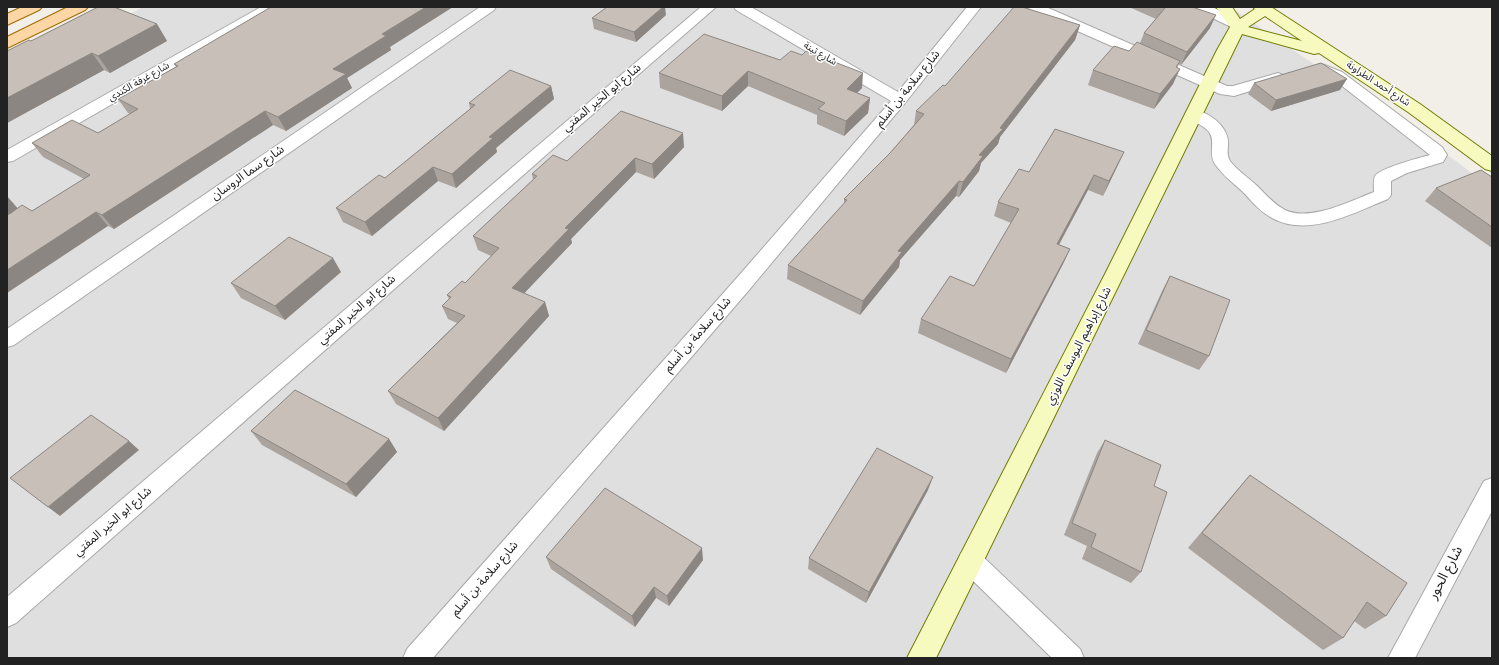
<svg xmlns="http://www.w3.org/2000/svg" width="1499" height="665" font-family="Overpass,'Noto Sans Arabic',sans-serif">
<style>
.residential{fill:#e0dfdf}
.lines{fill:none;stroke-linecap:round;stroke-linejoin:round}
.street-casing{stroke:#a9a9a9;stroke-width:2}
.secondary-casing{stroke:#707d05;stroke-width:2}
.primary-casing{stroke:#a06b00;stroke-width:2}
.street{fill:#fff;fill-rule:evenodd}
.secondary{fill:#f7fabf;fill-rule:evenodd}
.primary{fill:#fcd6a4;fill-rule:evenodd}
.wall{fill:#aba49e}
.shaded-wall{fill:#8b8681}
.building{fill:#c7bfb8;stroke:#8b8681}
.labels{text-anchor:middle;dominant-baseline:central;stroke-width:3;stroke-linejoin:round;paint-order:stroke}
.far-street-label{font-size:10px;fill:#222;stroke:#fff}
.street-label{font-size:12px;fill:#222;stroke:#fff}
.near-street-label{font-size:14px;fill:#222;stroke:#fff}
</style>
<rect width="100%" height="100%" fill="#f2efe9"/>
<path class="residential" d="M 143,7 L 1230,7 L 1456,161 L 1492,189 L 1492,658 L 7,658 L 7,81 Z"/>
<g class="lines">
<g class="street-casing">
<path id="street" d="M 261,7 L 278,7 L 276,10 L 13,161 L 7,162 L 7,150 Z
M 480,7 L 496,7 L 494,10 L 14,345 L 7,347 L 7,329 Z
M 701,7 L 716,7 L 546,155 L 16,623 L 7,627 L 7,597 Z
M 734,7 L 751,7 L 898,92 L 967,7 L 981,7 L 905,103 L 749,290 L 433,658 L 403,658 L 407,649 L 735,280 L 891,101 L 736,10 Z
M 1028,7 L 1046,7 L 1227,86 L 1233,86 L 1278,73 L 1283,75 L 1286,78 L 1283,81 L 1234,96 L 1220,94 L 1030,10 Z
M 1194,7 L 1212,7 L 1239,20 L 1241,23 L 1239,26 L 1234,27 L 1229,26 L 1196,10 Z
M 1322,64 L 1342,72 L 1442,147 L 1447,155 L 1443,162 L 1407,173 L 1391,181 L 1391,195 L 1388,199 C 1353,213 1309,238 1272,218 C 1261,212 1253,203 1245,194 C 1235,184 1223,176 1215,164 C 1208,154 1216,141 1209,132 C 1203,124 1191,122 1185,114 L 1187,111 C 1202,107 1223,122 1227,136 C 1230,145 1225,153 1230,161 C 1237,170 1246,176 1255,184 C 1265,193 1273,204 1285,210 C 1310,222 1350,201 1374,192 C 1374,187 1373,181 1375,176 C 1380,168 1419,158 1430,155 L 1332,78 L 1317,71 L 1315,68 L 1317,65 Z
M 1492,478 L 1492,511 L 1415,658 L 1388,658 L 1484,481 Z
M 970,549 L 979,553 L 1080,649 L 1084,658 L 1052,658 L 961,569 L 958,561 L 961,553 Z"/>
</g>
<g class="secondary-casing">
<path id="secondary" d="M 1216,7 L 1232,7 L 1240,19 L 1255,9 L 1253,7 L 1271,7 L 1420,104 L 1492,156 L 1492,171 L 1485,169 L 1408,112 L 1319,53 L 1314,54 L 1242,34 L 936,658 L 907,658 L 1105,274 L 1217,50 L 1230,27 ZM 1265,16 L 1302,41 L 1248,27 Z"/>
</g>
<g class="primary-casing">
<path id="primary" d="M 22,7 L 42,7 L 39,10 L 7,25 L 7,14 Z
M 68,7 L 88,7 L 85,10 L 7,48 L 7,37 Z"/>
</g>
<use href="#street" class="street"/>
<use href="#secondary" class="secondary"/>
<use href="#primary" class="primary"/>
</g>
<path class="wall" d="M 1129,7 L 1192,7 L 1210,28 L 1181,65 L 1179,64 L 1177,68 L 1173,84 L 1154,109 L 1088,85 L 1093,70 L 1129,51 L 1140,43 L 1144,33 L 1156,19 Z
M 666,15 L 636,42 L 594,29 L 592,18 Z
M 157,24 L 167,41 L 110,73 L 104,70 L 7,123 L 7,51 L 31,41 Z
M 1080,25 L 1075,40 L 1000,137 L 998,144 L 981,163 L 979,171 L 959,197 L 956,196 L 900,260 L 899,267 L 860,315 L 787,279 L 788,265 L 844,204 L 844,199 L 890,153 L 914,125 L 916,111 Z
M 390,47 L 391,50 L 347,78 L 352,88 L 286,131 L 273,125 L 114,229 L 108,226 L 18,208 L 32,211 L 84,179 L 43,157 L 32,143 L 98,133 L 130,114 L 128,113 L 118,99 L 176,67 L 174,64 Z
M 802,55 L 862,88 L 857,93 L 870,98 L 868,113 L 844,136 L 817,124 L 817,115 L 748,86 L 722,111 L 660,88 L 659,73 L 780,60 Z
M 1254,83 L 1340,90 L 1271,111 L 1248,94 Z
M 551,86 L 554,99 L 496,148 L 497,152 L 456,188 L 438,181 L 372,236 L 343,222 L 336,208 L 385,178 L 470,109 L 469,103 Z
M 684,147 L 654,179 L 636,172 L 571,239 L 572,243 L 524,293 L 545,302 L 549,316 L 444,431 L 396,404 L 388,391 L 457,323 L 448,319 L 442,306 L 449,299 L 447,295 L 465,283 L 491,256 L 478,250 L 473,236 L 533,180 L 532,174 L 567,161 Z
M 1124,152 L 1117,167 L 1103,196 L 1088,190 L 1059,245 L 1070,249 L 1063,264 L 1006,373 L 918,333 L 921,319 L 974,286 L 1011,223 L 994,216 L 998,202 L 1029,172 Z
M 1492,177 L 1492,248 L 1425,201 L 1436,188 Z
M 341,272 L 285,320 L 241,298 L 231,283 Z
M 1170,276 L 1209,356 L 1199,370 L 1138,344 L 1162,291 Z
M 251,431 L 389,439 L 397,452 L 356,497 L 262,445 Z
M 1105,440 L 1154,486 L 1141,572 L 1131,583 L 1082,559 L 1087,546 L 1064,535 L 1097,453 Z
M 1250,475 L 1386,616 L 1365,629 L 1354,621 L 1343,638 L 1323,650 L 1188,548 L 1236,491 Z
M 928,490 L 866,603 L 808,569 L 809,558 Z
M 546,557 L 703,560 L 669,606 L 656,598 L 635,627 L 551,569 Z"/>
<path class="shaded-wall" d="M 426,7 L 453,7 L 390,47 L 391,50 L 347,78 L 352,88 L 286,131 L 278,117 L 333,69 L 382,34 Z
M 663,7 L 665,7 L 666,15 L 636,42 L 634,32 Z
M 1216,15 L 1210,28 L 1181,65 L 1187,52 Z
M 157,24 L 167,41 L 110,73 L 98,56 Z
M 1080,25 L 1075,40 L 1000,137 L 998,144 L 981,163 L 979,171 L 959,197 L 963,182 L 979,155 Z
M 92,53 L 104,70 L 7,123 L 7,98 Z
M 1180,69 L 1173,84 L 1154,109 L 1160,94 Z
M 748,71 L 748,86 L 722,111 L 722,96 Z
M 863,73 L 862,88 L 845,104 L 847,89 Z
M 1347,79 L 1340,90 L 1271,111 L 1276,100 Z
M 551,86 L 554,99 L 496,148 L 497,152 L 456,188 L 452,174 L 489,137 Z
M 870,98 L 868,113 L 844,136 L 846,121 Z
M 265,111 L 273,125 L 114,229 L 102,215 Z
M 683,133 L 684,147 L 654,179 L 652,164 Z
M 1124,152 L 1117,167 L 1103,196 L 1109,181 Z
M 635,158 L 636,172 L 571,239 L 572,243 L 516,302 L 512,288 L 565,228 Z
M 433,167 L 438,181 L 372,236 L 365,222 Z
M 1094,175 L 1088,190 L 1051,259 L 1057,244 Z
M 959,181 L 956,196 L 900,260 L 899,267 L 860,315 L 863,301 L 898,251 Z
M 7,196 L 20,211 L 7,218 Z
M 96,212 L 108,226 L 7,293 L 7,270 Z
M 1070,249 L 1063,264 L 1006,373 L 1011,359 Z
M 333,258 L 341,272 L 285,320 L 275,306 Z
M 545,302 L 549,316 L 444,431 L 438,418 Z
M 389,439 L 397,452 L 356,497 L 346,484 Z
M 129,441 L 139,450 L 60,516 L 48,507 Z
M 933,477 L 928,490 L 866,603 L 869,592 Z
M 702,548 L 703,560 L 669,606 L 667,596 Z
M 654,587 L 656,598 L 635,627 L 632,616 Z"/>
<path class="building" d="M 98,7 L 114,7 L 157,24 L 98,56 L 92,53 L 7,98 L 7,51 L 29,40 L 31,41 Z
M 271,7 L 426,7 L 382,34 L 386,36 L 333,69 L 346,74 L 278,117 L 265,111 L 102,215 L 96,212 L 7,270 L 7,215 L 11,213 L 22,205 L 32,211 L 90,175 L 32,143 L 72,120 L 98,133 L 138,109 L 118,99 L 178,66 L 174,64 Z
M 607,7 L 663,7 L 634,32 L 592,18 Z
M 1014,7 L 1022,7 L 1080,25 L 1000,128 L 1003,129 L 979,155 L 983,156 L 963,182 L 959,181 L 898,251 L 902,252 L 863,301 L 788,265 L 847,200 L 844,199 L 890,153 L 924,114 L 916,111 L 943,85 L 945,86 Z
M 1163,7 L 1192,7 L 1216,15 L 1187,52 L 1144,33 L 1165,8 Z
M 704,34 L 780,60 L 791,51 L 802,55 L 806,51 L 863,73 L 847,89 L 870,98 L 846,121 L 818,109 L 825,103 L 748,71 L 722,96 L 659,73 Z
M 1137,42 L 1180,61 L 1176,67 L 1180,69 L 1160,94 L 1093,70 L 1114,46 L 1129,51 Z
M 1321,63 L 1347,79 L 1276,100 L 1254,83 Z
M 510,70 L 551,86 L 489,137 L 493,138 L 452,174 L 433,167 L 365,222 L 336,208 L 379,175 L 385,178 L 475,105 L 469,103 Z
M 621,111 L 683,133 L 652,164 L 635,158 L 565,228 L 569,229 L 512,288 L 545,302 L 438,418 L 388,391 L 465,316 L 442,306 L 451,297 L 447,295 L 462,281 L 465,283 L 499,248 L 473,236 L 537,176 L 532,174 L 553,155 L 567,161 Z
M 1055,129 L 1124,152 L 1109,181 L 1094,175 L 1057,244 L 1070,249 L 1011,359 L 921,319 L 950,276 L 974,286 L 1019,209 L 998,202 L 1019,169 L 1029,172 Z
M 1481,170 L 1492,177 L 1492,227 L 1436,188 Z
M 289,237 L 333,258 L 275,306 L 231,283 Z
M 1170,276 L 1230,300 L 1209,356 L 1146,330 Z
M 295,390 L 389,439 L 346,484 L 251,431 Z
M 91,415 L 129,441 L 48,507 L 10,478 Z
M 1105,440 L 1161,465 L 1154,486 L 1167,492 L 1141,572 L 1091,547 L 1096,534 L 1072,523 Z
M 877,448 L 933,477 L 869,592 L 809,558 Z
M 1250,475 L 1407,583 L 1386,616 L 1367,602 L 1343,638 L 1202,533 Z
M 605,488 L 702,548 L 667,596 L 654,587 L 632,616 L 546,557 Z"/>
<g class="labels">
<g class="far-street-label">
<text transform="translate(820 54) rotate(30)">شارع تبنة</text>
<text transform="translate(139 82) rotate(-30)">شارع غرفة الكندي</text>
<text transform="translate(1378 84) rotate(33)">شارع أحمد الطراونة</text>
</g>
<g class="street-label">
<text transform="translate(908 89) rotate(-51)">شارع سلامة بن أسلم</text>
<text transform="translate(602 98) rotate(-40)">شارع ابو الخير المفتي</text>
<text transform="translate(248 173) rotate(-35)">شارع سما الروسان</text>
<text transform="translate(357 310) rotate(-41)">شارع ابو الخير المفتي</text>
<text transform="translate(698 335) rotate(-49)">شارع سلامة بن أسلم</text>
<text transform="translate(1079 346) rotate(-63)">شارع إبراهيم اليوسف اللوزي</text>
<text transform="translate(113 522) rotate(-41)">شارع ابو الخير المفتي</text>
<text transform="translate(485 579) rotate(-49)">شارع سلامة بن أسلم</text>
</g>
<g class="near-street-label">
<text transform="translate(1446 573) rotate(-62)">شارع الحور</text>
</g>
</g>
<rect width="1499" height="665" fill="none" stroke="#222222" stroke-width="16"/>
</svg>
